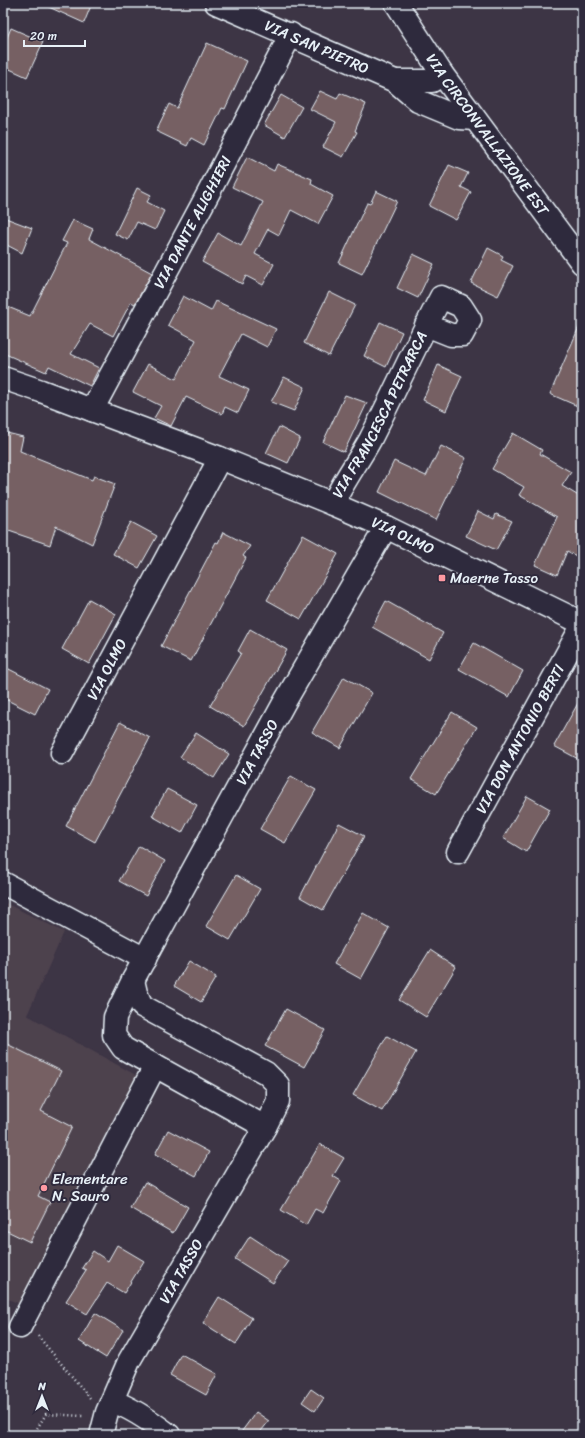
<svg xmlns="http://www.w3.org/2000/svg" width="585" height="1438" font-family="Sriracha,sans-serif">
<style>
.built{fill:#4e424e}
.building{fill:#766163;stroke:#e8f1f8}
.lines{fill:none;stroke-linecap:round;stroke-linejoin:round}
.minor-casing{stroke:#e8f1f8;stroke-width:25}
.path{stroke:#e8f1f8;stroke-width:2.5;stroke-dasharray:1 3;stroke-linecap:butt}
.minor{stroke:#2f2a3d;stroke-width:22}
.poi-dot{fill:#ff9aa2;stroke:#2f2a3d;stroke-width:1.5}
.labels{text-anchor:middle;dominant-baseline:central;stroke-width:4;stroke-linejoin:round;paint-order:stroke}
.street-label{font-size:15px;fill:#e8f1f8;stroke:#2f2a3d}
.poi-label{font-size:15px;fill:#e8f1f8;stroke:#2f2a3d;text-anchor:start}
</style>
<rect width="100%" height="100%" fill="#3d3545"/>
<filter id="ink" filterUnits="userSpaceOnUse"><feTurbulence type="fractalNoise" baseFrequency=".025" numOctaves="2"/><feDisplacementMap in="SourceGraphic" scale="8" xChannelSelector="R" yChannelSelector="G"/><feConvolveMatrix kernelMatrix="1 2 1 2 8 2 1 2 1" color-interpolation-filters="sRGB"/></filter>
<g filter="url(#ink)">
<path class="built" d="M 3,902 L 64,932 L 27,1015 L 141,1078 L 25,1306 L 3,1297 Z"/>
<path class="building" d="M 40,3 L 92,3 L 84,23 Z
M 11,28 L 43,42 L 27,77 L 3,66 L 3,47 Z
M 207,43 L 247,61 L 225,109 L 222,108 L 204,145 L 191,138 L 187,146 L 156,131 L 169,104 L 177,108 Z
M 320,91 L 337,99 L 340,93 L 366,104 L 355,131 L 357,132 L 343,157 L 323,147 L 336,122 L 310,109 Z
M 281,95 L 302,107 L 285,137 L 264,125 Z
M 247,157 L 274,171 L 277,164 L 312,179 L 311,184 L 333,196 L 318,224 L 291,210 L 279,235 L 268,229 L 255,254 L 274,264 L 263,285 L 246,276 L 242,284 L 202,262 L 218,233 L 241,246 L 263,202 L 232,187 Z
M 449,165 L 468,173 L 461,187 L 471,192 L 456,220 L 429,206 Z
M 137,188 L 151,195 L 147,202 L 164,211 L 155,230 L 137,222 L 128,240 L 115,234 Z
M 376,191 L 397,201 L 362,274 L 339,263 L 367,203 L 370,204 Z
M 3,217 L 32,228 L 22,253 L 3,243 Z
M 73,220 L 93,229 L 89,239 L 152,273 L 135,304 L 131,302 L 113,336 L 90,324 L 71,354 L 99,368 L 90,386 L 49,366 L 46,372 L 3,353 L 3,305 L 30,316 L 67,243 L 62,241 Z
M 488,248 L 503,256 L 501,260 L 513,266 L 498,296 L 471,283 Z
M 413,254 L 434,264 L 418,298 L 397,288 Z
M 329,292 L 355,305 L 329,356 L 304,343 Z
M 183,296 L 211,311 L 216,301 L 276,329 L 267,347 L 241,334 L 219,376 L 249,390 L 238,413 L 225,407 L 222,414 L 186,397 L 171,426 L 154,418 L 161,406 L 133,392 L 148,364 L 176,379 L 196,340 L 168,325 Z
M 582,320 L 582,408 L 550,394 Z
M 380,322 L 402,332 L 386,367 L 364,356 Z
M 438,365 L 462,376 L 446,411 L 423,400 Z
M 284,377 L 305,387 L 294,411 L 271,402 Z
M 345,395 L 367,403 L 344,452 L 323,442 Z
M 279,427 L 300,438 L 288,463 L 266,453 Z
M 3,432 L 23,437 L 20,451 L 92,480 L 94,476 L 115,484 L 92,544 L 56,526 L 50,545 L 3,529 Z
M 513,433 L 542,450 L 540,454 L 571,472 L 562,486 L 582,498 L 582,559 L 567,551 L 557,575 L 535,565 L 557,517 L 519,495 L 524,487 L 492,469 Z
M 441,446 L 466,458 L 436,520 L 379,492 L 394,461 L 426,476 Z
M 478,511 L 494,519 L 496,514 L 512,521 L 496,550 L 466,536 Z
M 131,522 L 157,536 L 139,568 L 113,554 Z
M 223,532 L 250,546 L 243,556 L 246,558 L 191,661 L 161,646 L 216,542 L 218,543 Z
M 303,535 L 338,554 L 301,619 L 267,600 Z
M 89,599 L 116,614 L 89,664 L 62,649 Z
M 386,601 L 443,633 L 429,659 L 372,627 Z
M 250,629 L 287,650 L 244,726 L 210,706 L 241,653 L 238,651 Z
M 474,643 L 523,671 L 509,697 L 459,669 Z
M 3,666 L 48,689 L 35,714 L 3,698 Z
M 344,677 L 372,693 L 340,748 L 312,732 Z
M 582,696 L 582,761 L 554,746 Z
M 452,712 L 477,727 L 436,794 L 411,779 Z
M 120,722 L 150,738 L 95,842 L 66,826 Z
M 196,733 L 229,754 L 214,778 L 180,757 Z
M 291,776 L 316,790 L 285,843 L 260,829 Z
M 167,789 L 197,805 L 182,833 L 152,816 Z
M 527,796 L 550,809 L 526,852 L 503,838 Z
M 339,823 L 364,836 L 323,910 L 300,897 Z
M 139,846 L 165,861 L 146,896 L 119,881 Z
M 236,875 L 260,889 L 230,940 L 206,926 Z
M 363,913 L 389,928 L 361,979 L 334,964 Z
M 430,950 L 456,967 L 426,1017 L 399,1000 Z
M 189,961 L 216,977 L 201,1002 L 174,986 Z
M 286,1009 L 325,1030 L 304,1067 L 265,1046 Z
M 387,1036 L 416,1052 L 382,1111 L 353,1095 Z
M 3,1042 L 61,1071 L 41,1111 L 72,1127 L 38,1196 L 50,1202 L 30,1242 L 3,1229 Z
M 168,1130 L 209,1152 L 196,1176 L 155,1154 Z
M 320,1144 L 344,1158 L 333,1176 L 341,1181 L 323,1213 L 315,1209 L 306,1225 L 281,1210 Z
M 145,1182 L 188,1207 L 173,1233 L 130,1208 Z
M 250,1236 L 288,1261 L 273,1283 L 235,1259 Z
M 117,1245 L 144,1261 L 124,1293 L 107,1283 L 87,1314 L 66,1301 L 86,1270 L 82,1268 L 93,1251 L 108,1261 Z
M 219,1297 L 252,1318 L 236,1344 L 203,1323 Z
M 95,1313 L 123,1330 L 106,1358 L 79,1341 Z
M 181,1354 L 217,1374 L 206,1395 L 170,1375 Z
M 311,1389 L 324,1398 L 315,1411 L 302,1402 Z
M 256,1412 L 269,1421 L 258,1435 L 239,1435 Z"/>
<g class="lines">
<g class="minor-casing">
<g id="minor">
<path id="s1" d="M 216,3 L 395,81 L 418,101 L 459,118 L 475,119"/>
<path id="s2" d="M 396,3 L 442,74 L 582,263"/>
<path d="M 395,81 L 432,81 L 442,74"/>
<path id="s3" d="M 3,378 L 41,391 L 220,458 L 333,504 L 386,527 L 582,623"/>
<path id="s4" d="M 92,410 L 209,192 L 291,34"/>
<path id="s5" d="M 333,504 C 343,481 358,462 370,440 C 394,393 416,344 441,297 L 461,306 L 470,320 L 462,335 L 451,335 L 426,325"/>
<path id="s6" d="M 62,753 L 220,458"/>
<path id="s7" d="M 458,852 L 582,626"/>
<path d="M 3,883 L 145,959"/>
<path id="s8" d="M 265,1127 L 123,1048 L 114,1035 L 115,1017 L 133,980 L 284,703 L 386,527"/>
<path d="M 20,1327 L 155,1066"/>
<path d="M 112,1401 C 132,1408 152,1422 169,1435"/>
<path id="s9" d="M 101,1435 L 107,1412 L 129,1361 L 265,1127 L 278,1101 L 278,1085 L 266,1073 L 142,1006 L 136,993 L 133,980"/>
</g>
</g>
<path class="path" d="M 38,1336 L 90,1398
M 33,1435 L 46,1414 L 83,1416"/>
<use href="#minor" class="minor"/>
</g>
</g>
<g class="poi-dot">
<rect x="438" y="574" width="8" height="8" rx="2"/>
<circle cx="44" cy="1188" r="4"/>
</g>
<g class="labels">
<g class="street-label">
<text stroke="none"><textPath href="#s1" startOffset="110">VIA SAN PIETRO</textPath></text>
<text stroke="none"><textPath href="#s2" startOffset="160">VIA CIRCONVALLAZIONE EST</textPath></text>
<text stroke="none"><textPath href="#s4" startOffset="213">VIA DANTE ALIGHIERI</textPath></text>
<text stroke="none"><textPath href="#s5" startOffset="101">VIA FRANCESCA PETRARCA</textPath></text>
<text stroke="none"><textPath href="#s3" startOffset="430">VIA OLMO</textPath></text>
<text stroke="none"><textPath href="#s6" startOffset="95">VIA OLMO</textPath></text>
<text stroke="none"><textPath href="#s7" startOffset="129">VIA DON ANTONIO BERTI</textPath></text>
<text stroke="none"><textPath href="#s8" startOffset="497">VIA TASSO</textPath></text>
<text stroke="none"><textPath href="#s9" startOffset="183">VIA TASSO</textPath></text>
</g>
<g class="poi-label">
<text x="450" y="578">Maerne Tasso</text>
<text x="52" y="1179">Elementare<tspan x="52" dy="17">N. Sauro</tspan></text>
</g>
</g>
<rect width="585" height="1438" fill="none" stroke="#2f2a3d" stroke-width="16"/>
<rect x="8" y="8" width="569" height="1422" fill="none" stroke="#e8f1f8" stroke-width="1.5" filter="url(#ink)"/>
<g transform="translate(42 1396)" stroke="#2f2a3d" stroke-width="3" paint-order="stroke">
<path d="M0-3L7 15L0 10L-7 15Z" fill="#e8f1f8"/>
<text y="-6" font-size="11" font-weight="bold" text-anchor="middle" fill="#e8f1f8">N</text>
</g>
<path d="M24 40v6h61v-6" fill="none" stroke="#e8f1f8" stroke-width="2"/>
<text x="30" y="40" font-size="12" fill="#e8f1f8" stroke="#2f2a3d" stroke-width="3" paint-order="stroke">20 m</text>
</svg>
